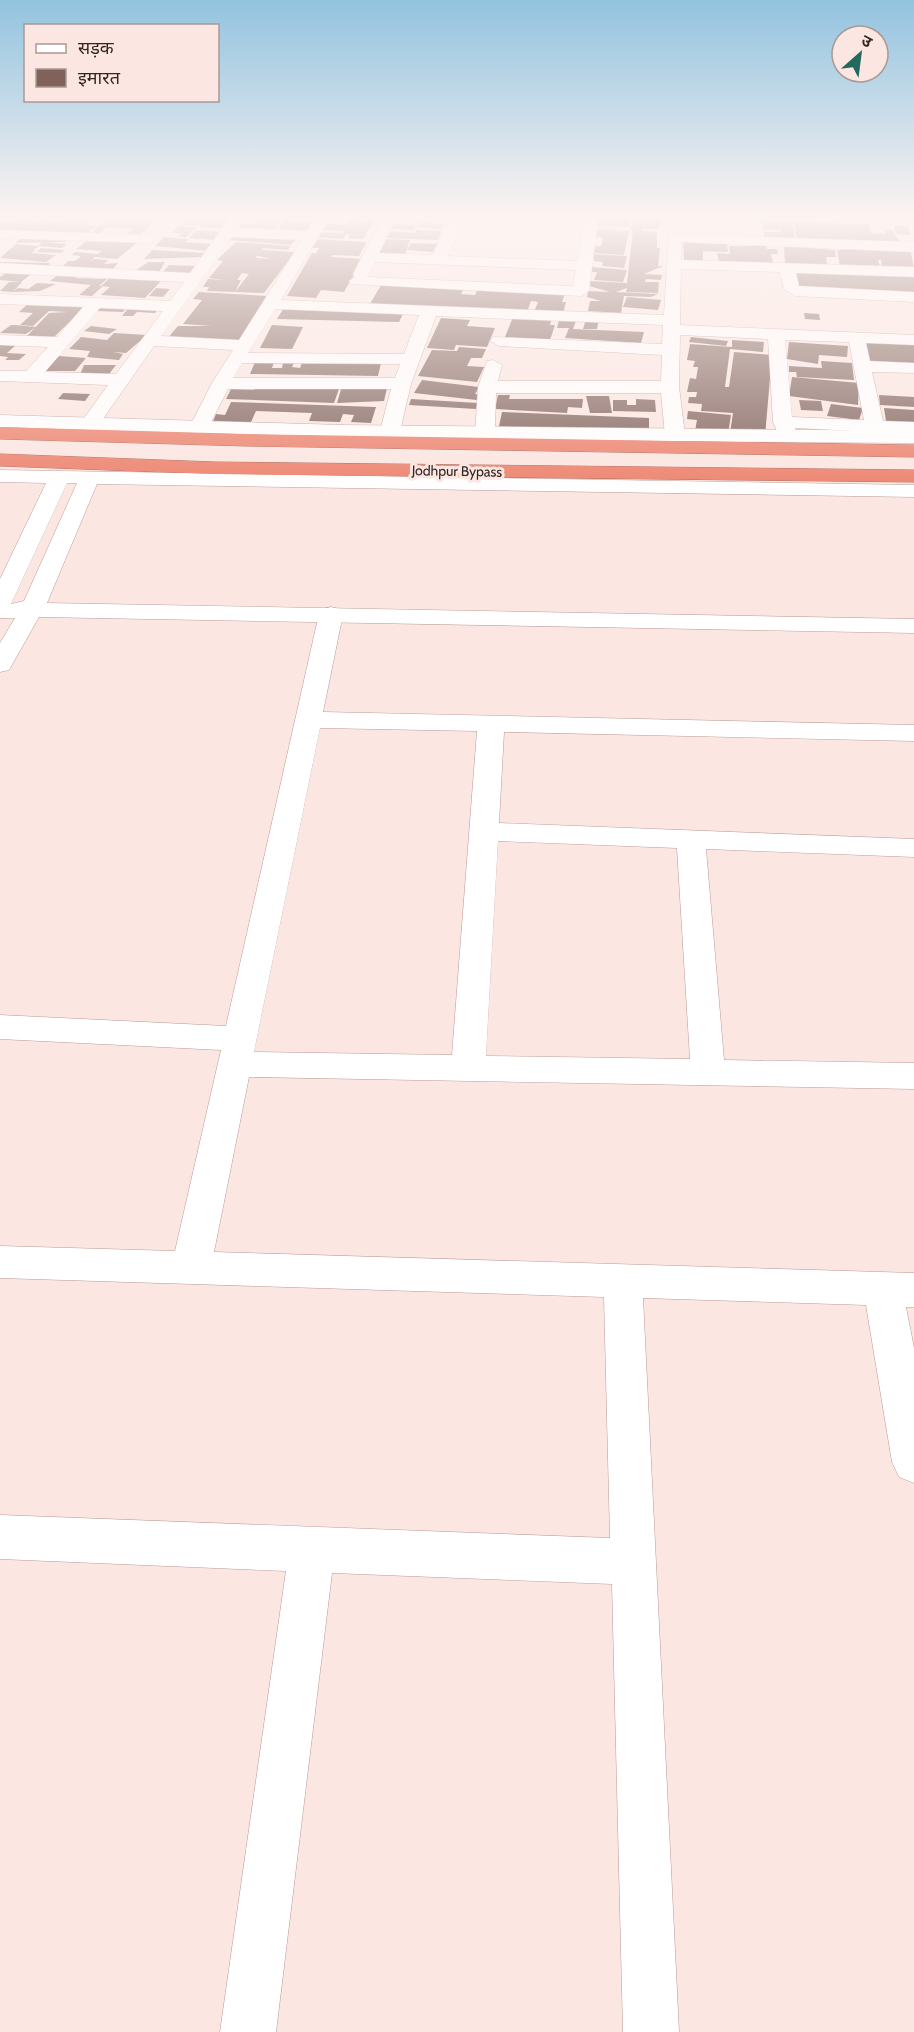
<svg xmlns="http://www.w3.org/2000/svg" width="914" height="2032" font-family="Cabin,'Noto Sans Devanagari',sans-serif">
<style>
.building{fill:#80625b}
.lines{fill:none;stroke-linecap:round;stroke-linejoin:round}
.street-casing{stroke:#bb9a93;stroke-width:1}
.secondary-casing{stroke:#bb9a93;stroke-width:1}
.highway-casing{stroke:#ab6152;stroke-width:1}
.street{fill:#fff;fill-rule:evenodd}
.secondary{fill:#fff;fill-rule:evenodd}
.highway{fill:#ec816c;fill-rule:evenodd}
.labels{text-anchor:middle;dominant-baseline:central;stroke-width:6;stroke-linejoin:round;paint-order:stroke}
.far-street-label{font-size:14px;fill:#322522;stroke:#fbe6e1}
</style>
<rect width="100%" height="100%" fill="#fbe6e1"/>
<path class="building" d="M 16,219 L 40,222 L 43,219 L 52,219 L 49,222 L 63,223 L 67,219 L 89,219 L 85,225 L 97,225 L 87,234 L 0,230 L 0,222 L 12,222 Z
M 106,219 L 132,219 L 155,221 L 138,237 L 125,236 L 133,229 L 107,227 L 98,235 L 89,235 Z
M 187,219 L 229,219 L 225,228 L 199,227 L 202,222 L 197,225 L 183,225 Z
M 257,219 L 280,219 L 277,225 L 262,224 L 277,226 L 275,230 L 237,230 L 242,223 L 253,224 Z
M 598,219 L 627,219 L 630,227 L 597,225 Z
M 634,219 L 661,220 L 658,230 L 643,228 L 642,231 L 657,232 L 657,248 L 660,248 L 658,266 L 663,266 L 644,274 L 662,275 L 661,280 L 646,279 L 645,282 L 659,282 L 658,293 L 626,292 L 627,288 L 616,292 L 658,294 L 651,297 L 624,296 L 621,313 L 588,311 L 590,301 L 601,301 L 587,297 L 588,291 L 610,292 L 589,286 L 590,281 L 627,283 L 633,230 L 630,230 Z
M 350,220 L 374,222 L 363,239 L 348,238 L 350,234 L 346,234 L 343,239 L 315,237 L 319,232 L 343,233 L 344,231 L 322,230 L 326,224 L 347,225 Z
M 761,220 L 777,221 L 780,230 L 763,229 Z
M 284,221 L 314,222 L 308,232 L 278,230 Z
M 779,221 L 792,222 L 795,239 L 764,238 L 764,232 L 781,232 Z
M 420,222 L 444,224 L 441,229 L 416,227 Z
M 794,222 L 869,224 L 871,233 L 886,234 L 884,229 L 893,230 L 900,243 L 797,240 Z
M 394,224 L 417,225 L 413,230 L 390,229 Z
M 179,226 L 197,227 L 186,237 L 178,237 L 182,233 L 172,233 Z
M 894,226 L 908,226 L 910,235 L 896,234 Z
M 597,229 L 629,231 L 624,255 L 593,253 L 595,246 L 601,246 L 603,237 L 594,237 Z
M 196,230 L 223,232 L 215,240 L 189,238 Z
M 416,230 L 442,231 L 438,240 L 386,238 L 389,231 L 415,233 Z
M 233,234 L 296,239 L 291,245 L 227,240 Z
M 24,236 L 69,238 L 65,242 L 15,243 Z
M 164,237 L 189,239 L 185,242 L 213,244 L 207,251 L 155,246 Z
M 314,239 L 367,242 L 359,256 L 333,255 L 331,257 L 363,259 L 344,292 L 321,290 L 316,298 L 287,296 L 312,253 L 316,253 L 319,248 L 308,248 Z
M 385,239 L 410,240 L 405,254 L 379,254 Z
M 88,240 L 138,242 L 117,259 L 95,257 L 90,262 L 94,259 L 108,260 L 104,264 L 118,263 L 113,269 L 62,267 L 68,261 L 75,261 L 81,256 L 72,255 L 75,252 L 98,254 L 102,251 L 76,249 Z
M 43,242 L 67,244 L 62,248 L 39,246 L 33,251 L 35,251 L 31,253 L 56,255 L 46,262 L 0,258 L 16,244 L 38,246 Z
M 236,242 L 291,246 L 288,250 L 263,248 L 256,257 L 257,258 L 272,259 L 257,256 L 262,250 L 295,252 L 264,293 L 235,292 L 249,274 L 242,273 L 237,280 L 241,280 L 235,292 L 207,291 L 209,287 L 203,287 L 208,279 L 224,280 L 209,278 L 223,261 L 217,260 Z
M 683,242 L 727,244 L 728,252 L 703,251 L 703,261 L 684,260 Z
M 411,243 L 437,244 L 433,252 L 407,250 Z
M 754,244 L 766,244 L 767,249 L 777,249 L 778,254 L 771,254 L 773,263 L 719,262 L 717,253 L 730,254 L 729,246 L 754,246 Z
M 784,246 L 835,250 L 836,257 L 826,257 L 827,266 L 785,264 Z
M 41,248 L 65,250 L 61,253 L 37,252 Z
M 871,249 L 911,252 L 914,269 L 882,267 L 881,260 L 878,260 L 880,267 L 840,267 L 837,250 Z
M 152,250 L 206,253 L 203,257 L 144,259 Z
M 592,254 L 627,256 L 624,268 L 602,266 L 603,262 L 594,261 Z
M 0,262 L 50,263 L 47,267 L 0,265 Z
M 148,262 L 165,262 L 158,274 L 134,272 Z
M 169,265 L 196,266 L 188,275 L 161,274 Z
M 591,267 L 627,270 L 623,282 L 594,280 L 597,272 L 589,272 Z
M 9,271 L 33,273 L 21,282 L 0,280 L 0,277 Z
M 795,272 L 914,274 L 914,293 L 797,290 Z
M 60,273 L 78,275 L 75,278 L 107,279 L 99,286 L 103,286 L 92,296 L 79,295 L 91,285 L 50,281 Z
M 112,276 L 138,280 L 161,281 L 145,298 L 101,295 L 110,287 L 101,286 Z
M 9,282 L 22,282 L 13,292 L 0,291 Z
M 37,283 L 56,284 L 40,291 L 13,292 L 18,288 L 28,289 Z
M 381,285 L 463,290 L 461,294 L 475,295 L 478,288 L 565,293 L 562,302 L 566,302 L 563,313 L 534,312 L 538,302 L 531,301 L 527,312 L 370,304 Z
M 156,288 L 170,289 L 163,297 L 149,296 Z
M 199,292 L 268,296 L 237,343 L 167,339 L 178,326 L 212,326 L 183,324 L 202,300 L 193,299 Z
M 627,297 L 661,300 L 658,310 L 623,307 Z
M 31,301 L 87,305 L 53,338 L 27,336 L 49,313 L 67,312 L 49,311 L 33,326 L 20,325 L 33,313 L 19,312 Z
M 100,305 L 128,306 L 123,312 L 95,311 Z
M 130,306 L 159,308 L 155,313 L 137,312 L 133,316 L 122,316 Z
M 285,306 L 404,312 L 399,322 L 277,319 Z
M 804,313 L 819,314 L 820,320 L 805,319 Z
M 513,317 L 552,318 L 550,325 L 555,325 L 550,340 L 505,337 Z
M 560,317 L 577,318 L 573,329 L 644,332 L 641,343 L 565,338 L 569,328 L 557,328 Z
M 441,318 L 470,320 L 467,326 L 495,328 L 487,347 L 456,345 L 454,350 L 427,348 Z
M 586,319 L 599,319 L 597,329 L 583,329 Z
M 11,325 L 15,325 L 36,327 L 26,334 L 0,333 Z
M 272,325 L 303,327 L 292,349 L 260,348 Z
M 91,326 L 117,329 L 109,334 L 84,331 Z
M 114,333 L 147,335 L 126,353 L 113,352 L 123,354 L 119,360 L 87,357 L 90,351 L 69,349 L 81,337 L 107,340 Z
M 691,337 L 728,341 L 726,346 L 689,342 Z
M 732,340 L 764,342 L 763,352 L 730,349 L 725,387 L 729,387 L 734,352 L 772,355 L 765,436 L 730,433 L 733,413 L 701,411 L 702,404 L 688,403 L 689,397 L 696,397 L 697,392 L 687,392 L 690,378 L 696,379 L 698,367 L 693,367 L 695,361 L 687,360 L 690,344 L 732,347 Z
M 866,340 L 914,343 L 914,365 L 867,362 Z
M 789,342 L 848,346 L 847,357 L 819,355 L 818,364 L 787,359 Z
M 0,345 L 16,345 L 7,353 L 26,354 L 19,360 L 5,360 L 8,357 L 0,356 Z
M 459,347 L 486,349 L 482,358 L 471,358 L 467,366 L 484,367 L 477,382 L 418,376 L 432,350 L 457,351 Z
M 59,356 L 86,358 L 75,371 L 45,371 Z
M 821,361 L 852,363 L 854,380 L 797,377 L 796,372 L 789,372 L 789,366 L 822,368 Z
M 255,362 L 274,362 L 272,368 L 282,368 L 283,363 L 294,363 L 292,367 L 300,368 L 302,362 L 381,363 L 378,376 L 250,374 Z
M 84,365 L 116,365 L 106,378 L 79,377 Z
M 792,377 L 859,383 L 858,405 L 789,396 Z
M 422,380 L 479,387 L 475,394 L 480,394 L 477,400 L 414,393 Z
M 342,386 L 387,388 L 384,401 L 337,403 Z
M 256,387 L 339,389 L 334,403 L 226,399 L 231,389 L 254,390 Z
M 63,393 L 90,394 L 85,401 L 58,399 Z
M 498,395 L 510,395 L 509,399 L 583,399 L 582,408 L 568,407 L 567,413 L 495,409 Z
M 879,395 L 914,397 L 914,407 L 880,405 Z
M 586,396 L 609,396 L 612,413 L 590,413 Z
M 411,399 L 478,403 L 476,409 L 409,405 Z
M 636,399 L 655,400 L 656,412 L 613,411 L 613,400 L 627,400 L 627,405 L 636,405 Z
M 799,400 L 821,401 L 823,411 L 801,410 Z
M 231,402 L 376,407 L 371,423 L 351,422 L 354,415 L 343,414 L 340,422 L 309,421 L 312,413 L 256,411 L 251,422 L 212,424 L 216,414 L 225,415 Z
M 831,404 L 863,408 L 859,420 L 827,416 Z
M 884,408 L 914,410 L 914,423 L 886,421 Z
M 688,411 L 731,415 L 728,434 L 695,431 L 697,420 L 687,419 Z
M 502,412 L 649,418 L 649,432 L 498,431 Z"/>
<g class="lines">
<g class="street-casing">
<path id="street" d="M 229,219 L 244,219 L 238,228 L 307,231 L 314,219 L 329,219 L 281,300 L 664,315 L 669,234 L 914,242 L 914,252 L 681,242 L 681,260 L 914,267 L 914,277 L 796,273 L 799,286 L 914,292 L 914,302 L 795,296 L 784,289 L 780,272 L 681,269 L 680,325 L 914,335 L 914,345 L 866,343 L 870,361 L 914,363 L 914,373 L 872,372 L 883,421 L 914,422 L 914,434 L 795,428 L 798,436 L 795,440 L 781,440 L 773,422 L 768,339 L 680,335 L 679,387 L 685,435 L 682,439 L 675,441 L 665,435 L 661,393 L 496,393 L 495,434 L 485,440 L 475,434 L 478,387 L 487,361 L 493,360 L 502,365 L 498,381 L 661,381 L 662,355 L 499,346 L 490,341 L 493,337 L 662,344 L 663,325 L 436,316 L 411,384 L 400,431 L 390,437 L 380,431 L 391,389 L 228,389 L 206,432 L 192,432 L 189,428 L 212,383 L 233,350 L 154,346 L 96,429 L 89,431 L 79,425 L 108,385 L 0,381 L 0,371 L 26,371 L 48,347 L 0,345 L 0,335 L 57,337 L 83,307 L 0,304 L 0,294 L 170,301 L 184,282 L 0,273 L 0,263 L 190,273 ZM 232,237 L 302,240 L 239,340 L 161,336 ZM 100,308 L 163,311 L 116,374 L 45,372 ZM 275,309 L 419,315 L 404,354 L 248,353 ZM 785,340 L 849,342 L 864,420 L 792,417 ZM 242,363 L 400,364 L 395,378 L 233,378 Z
M 382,219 L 396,219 L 379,253 L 433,255 L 449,219 L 463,219 L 448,256 L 577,261 L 584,219 L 598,219 L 589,291 L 581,296 L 351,284 L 349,281 L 355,277 L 353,274 ZM 375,262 L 576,270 L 573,286 L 367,277 Z
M 0,230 L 149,235 L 156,239 L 149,243 L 0,238 Z
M 331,607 L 339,609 L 343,614 L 323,712 L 914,725 L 914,741 L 504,732 L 499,823 L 914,839 L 914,857 L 706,849 L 724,1060 L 914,1063 L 914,1089 L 249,1077 L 214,1252 L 914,1273 L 914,1307 L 906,1307 L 914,1348 L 914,1483 L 899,1477 L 892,1462 L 866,1305 L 643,1298 L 679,2032 L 623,2032 L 612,1584 L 332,1573 L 276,2032 L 220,2032 L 286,1571 L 0,1559 L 0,1515 L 610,1538 L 604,1297 L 0,1278 L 0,1246 L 175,1251 L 221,1050 L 0,1039 L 0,1015 L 226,1026 L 319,614 L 323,609 ZM 320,728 L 477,731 L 452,1055 L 254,1052 ZM 498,841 L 677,848 L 690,1059 L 486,1056 Z"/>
</g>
<g class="secondary-casing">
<path id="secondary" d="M 0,415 L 343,425 L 914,431 L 914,443 C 609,441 305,438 0,427 Z
M 0,470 L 914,485 L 914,497 L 97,484 L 47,603 L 914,619 L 914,633 L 39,617 L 9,670 L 0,672 L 0,643 L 15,618 L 0,618 L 0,579 L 46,483 L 0,482 ZM 67,483 L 77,483 L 24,601 L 11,604 Z"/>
</g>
<g class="highway-casing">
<path id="highway" d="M 0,427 L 246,434 L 914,445 L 914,457 L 246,446 L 0,439 Z
M 0,454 L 215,462 L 914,470 L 914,482 L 215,474 L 0,466 Z"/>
</g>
<use href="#street" class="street"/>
<use href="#secondary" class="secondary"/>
<use href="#highway" class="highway"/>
</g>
<linearGradient id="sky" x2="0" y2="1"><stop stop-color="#92c3df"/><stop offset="0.43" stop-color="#fdf4f2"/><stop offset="1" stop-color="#fdf4f2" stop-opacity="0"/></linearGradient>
<rect width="914" height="504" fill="url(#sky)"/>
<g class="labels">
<g class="far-street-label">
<text transform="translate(457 471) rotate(1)">Jodhpur Bypass</text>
</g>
</g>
<rect x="24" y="24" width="195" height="78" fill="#fbe6e1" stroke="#ab9995" stroke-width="1.5"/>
<rect x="36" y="44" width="30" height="9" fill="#ffffff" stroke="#ab9995" stroke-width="1.5"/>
<text x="78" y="54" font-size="18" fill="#322522">सड़क</text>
<rect x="36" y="69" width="30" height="18" fill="#80625b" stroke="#ab9995" stroke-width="1.5"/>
<text x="78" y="84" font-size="18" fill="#322522">इमारत</text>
<g transform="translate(860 54) rotate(28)"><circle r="28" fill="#fbe6e1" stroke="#ab9995" stroke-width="1.5"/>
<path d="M0-4.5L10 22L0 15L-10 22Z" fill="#23695d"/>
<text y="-9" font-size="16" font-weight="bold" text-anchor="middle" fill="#322522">उ</text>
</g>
</svg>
